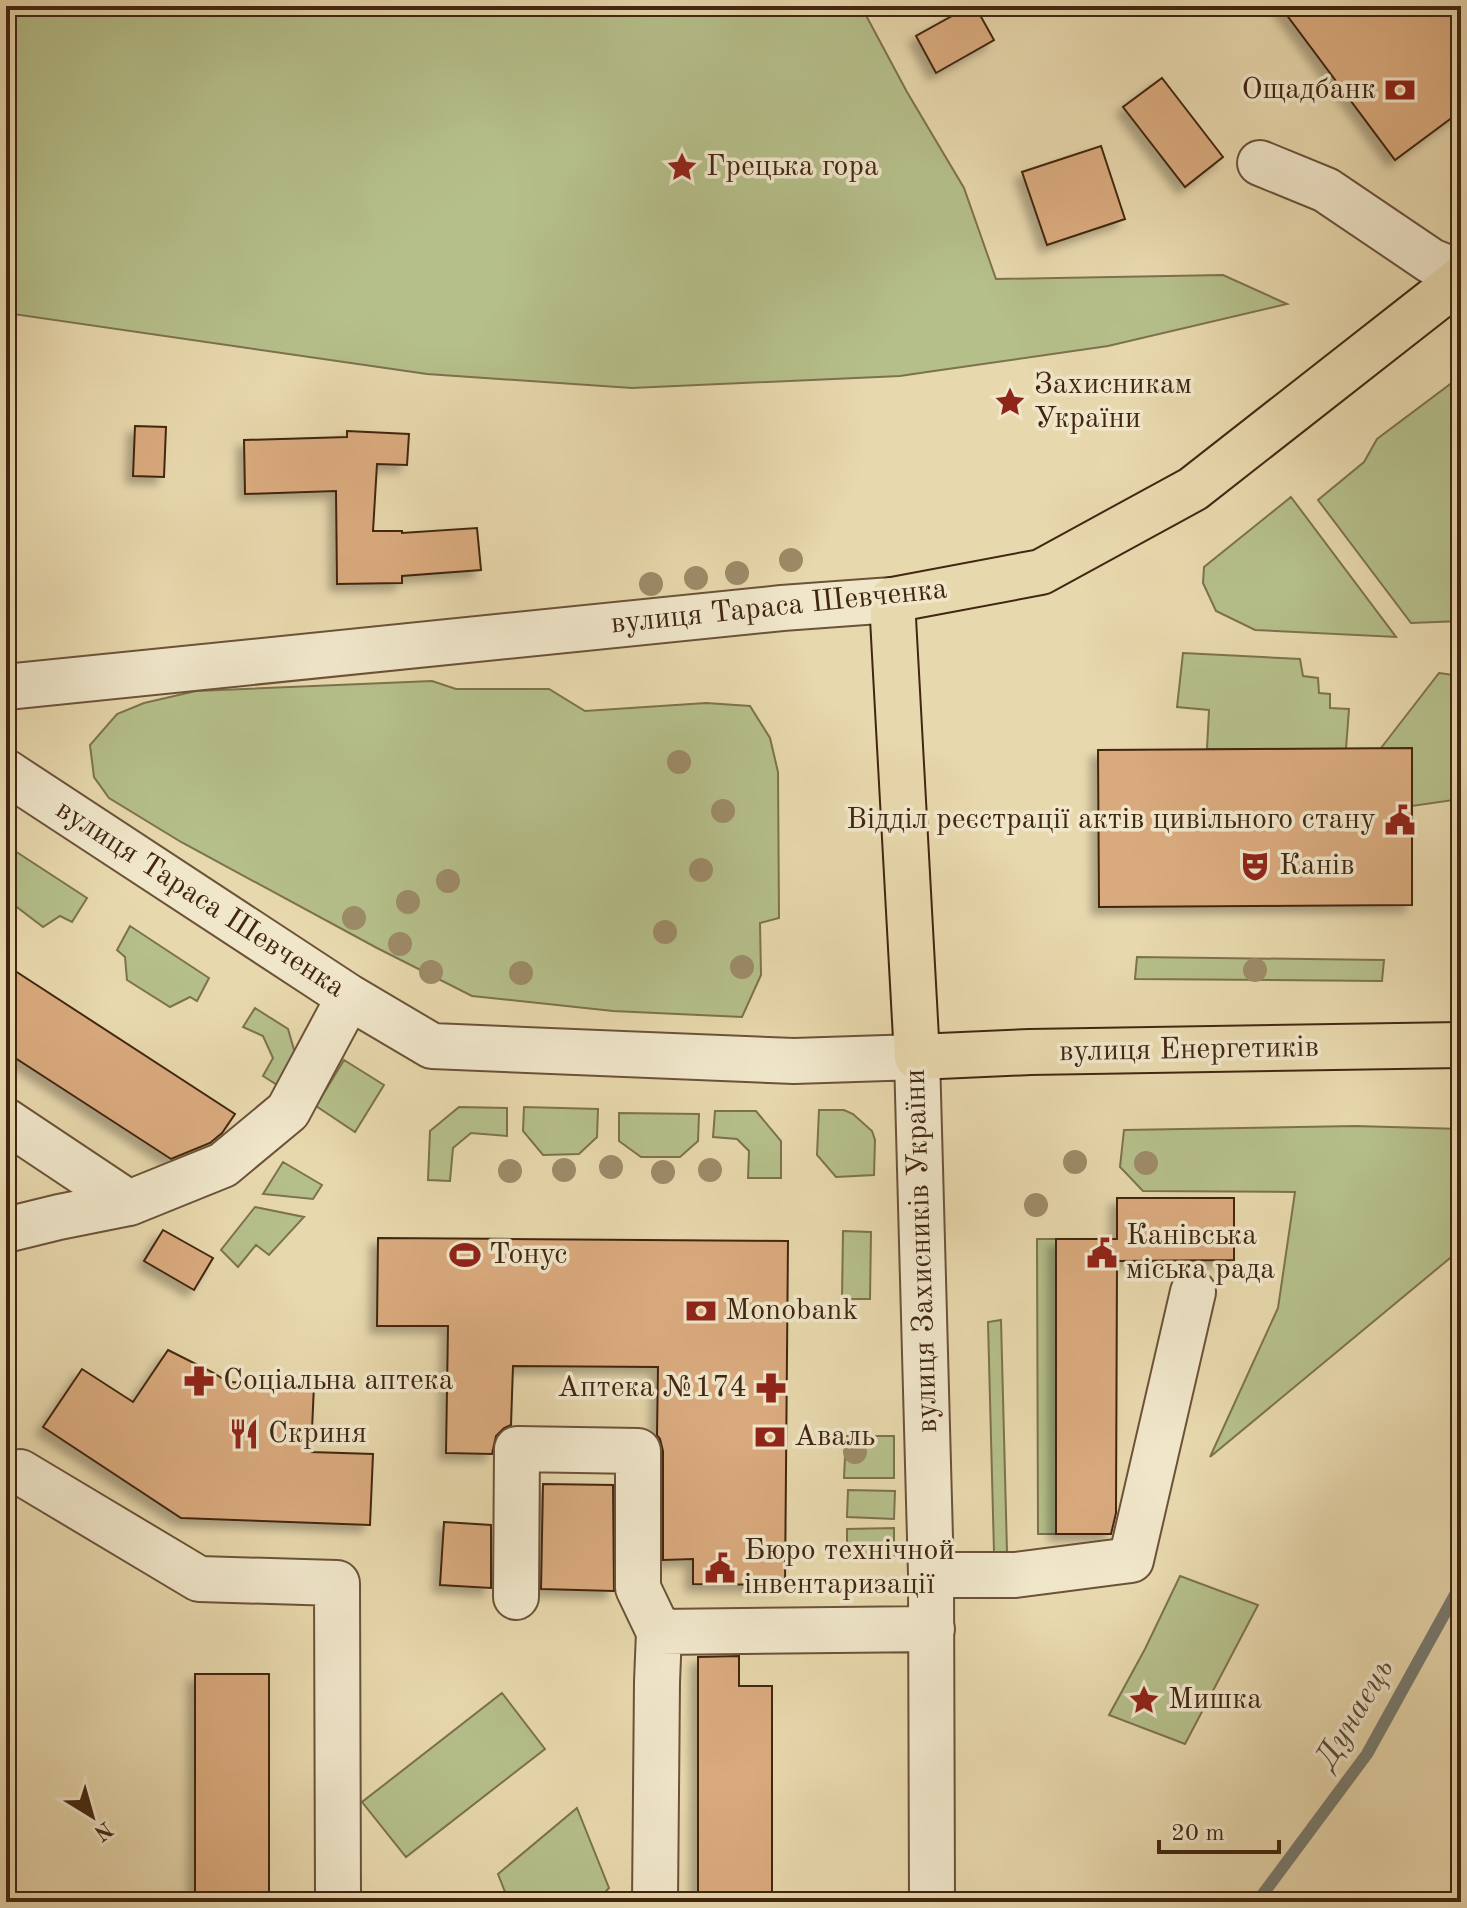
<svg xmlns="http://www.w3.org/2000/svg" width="1467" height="1908" font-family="'Old Standard TT',serif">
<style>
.green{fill:#b5bf8a;stroke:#7c724e;stroke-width:2}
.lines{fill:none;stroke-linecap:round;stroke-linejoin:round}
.stream{stroke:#787d73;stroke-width:12}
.building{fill:#d9aa7d;stroke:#422611;stroke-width:2;filter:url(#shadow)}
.minor-casing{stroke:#6c5238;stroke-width:48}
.major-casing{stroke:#422611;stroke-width:48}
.minor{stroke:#f0e6ca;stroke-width:44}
.major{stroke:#e8d8ad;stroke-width:44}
.tree{fill:#9d8b68}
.labels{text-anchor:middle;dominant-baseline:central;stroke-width:7;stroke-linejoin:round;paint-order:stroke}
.poi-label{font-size:30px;fill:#422611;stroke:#f0e6ca;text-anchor:start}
.street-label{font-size:30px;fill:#422611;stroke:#f0e6ca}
.water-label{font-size:32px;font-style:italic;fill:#584a3a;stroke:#f0e6ca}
</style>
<defs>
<filter id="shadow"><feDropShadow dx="-7" dy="7" stdDeviation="4" flood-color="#0004"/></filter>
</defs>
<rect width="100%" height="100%" fill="#e8d8ad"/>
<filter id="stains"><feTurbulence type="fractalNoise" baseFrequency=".0025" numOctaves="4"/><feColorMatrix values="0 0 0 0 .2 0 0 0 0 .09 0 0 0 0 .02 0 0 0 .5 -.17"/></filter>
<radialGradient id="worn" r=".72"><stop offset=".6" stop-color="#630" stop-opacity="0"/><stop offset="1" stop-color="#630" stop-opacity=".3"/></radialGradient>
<path class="green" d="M 6,6 L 861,6 L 907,92 L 964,188 L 996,279 L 1223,275 L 1287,304 L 1108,346 L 927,372 L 900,376 L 632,388 L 427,374 L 6,313 Z
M 1461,376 L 1461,621 L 1411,623 L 1318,500 L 1364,462 L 1377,439 Z
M 1291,497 L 1396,637 L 1255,630 L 1216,611 L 1203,583 L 1204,567 Z
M 1183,653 L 1300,659 L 1303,676 L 1318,678 L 1319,693 L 1330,694 L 1330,708 L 1349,709 L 1346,749 L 1207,749 L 1209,710 L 1177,707 Z
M 1439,673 L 1461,676 L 1461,799 L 1412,806 L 1381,748 Z
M 432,681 L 456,689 L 549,689 L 585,711 L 706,703 L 750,706 L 770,738 L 778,772 L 779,918 L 760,923 L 761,975 L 742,1017 L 613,1011 L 472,996 L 377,948 L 181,842 L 109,798 L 94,777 L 90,745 L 117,714 L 144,703 L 196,691 Z
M 15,851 L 87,898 L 72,922 L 60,916 L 43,927 L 9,901 L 6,864 Z
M 130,926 L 209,978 L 197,1001 L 190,997 L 170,1007 L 127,980 L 125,957 L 117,950 Z
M 1137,957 L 1384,960 L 1382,981 L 1135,979 Z
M 255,1008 L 288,1029 L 297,1060 L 282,1088 L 263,1076 L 273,1058 L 263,1036 L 243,1027 Z
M 344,1060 L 384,1085 L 355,1132 L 316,1106 Z
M 459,1107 L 507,1108 L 507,1136 L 471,1133 L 453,1148 L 450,1181 L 428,1180 L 430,1131 Z
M 524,1107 L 598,1109 L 597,1137 L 579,1154 L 543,1155 L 523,1131 Z
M 819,1110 L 844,1110 L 853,1114 L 872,1131 L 875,1140 L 874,1175 L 836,1177 L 817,1155 Z
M 715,1111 L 756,1111 L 781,1141 L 781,1178 L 748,1178 L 749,1151 L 737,1139 L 713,1137 Z
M 619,1113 L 699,1114 L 698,1141 L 680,1157 L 641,1157 L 619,1141 Z
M 1355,1126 L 1461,1129 L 1461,1249 L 1210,1457 L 1278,1308 L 1295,1192 L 1143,1191 L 1120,1167 L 1124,1130 Z
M 283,1162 L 322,1185 L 313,1199 L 263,1194 Z
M 255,1207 L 304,1217 L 269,1255 L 256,1245 L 238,1267 L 221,1250 Z
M 843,1231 L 871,1232 L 870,1299 L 842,1299 Z
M 1037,1239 L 1056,1239 L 1056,1534 L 1038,1534 Z
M 1001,1320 L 1007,1552 L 994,1553 L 988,1322 Z
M 846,1436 L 894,1436 L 894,1478 L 844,1478 Z
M 848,1490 L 895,1491 L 894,1519 L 847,1517 Z
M 894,1528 L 894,1556 L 847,1556 L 847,1529 Z
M 1180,1576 L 1258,1605 L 1185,1744 L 1109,1715 L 1145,1649 Z
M 502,1693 L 545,1749 L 406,1857 L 362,1802 Z
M 577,1808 L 609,1888 L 596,1902 L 509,1902 L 498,1874 Z"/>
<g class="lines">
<path class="stream" d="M 1257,1902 L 1367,1754 L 1461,1584"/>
</g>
<path class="building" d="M 970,6 L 975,6 L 994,40 L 936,73 L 916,36 Z
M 1280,6 L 1461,6 L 1461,111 L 1395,160 Z
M 1162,78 L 1223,157 L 1185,187 L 1123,107 Z
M 1101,146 L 1125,219 L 1047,245 L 1022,172 Z
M 135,426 L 166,427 L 164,477 L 133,476 Z
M 347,431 L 409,434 L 407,465 L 377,464 L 373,531 L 402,531 L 402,533 L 477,528 L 481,570 L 402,576 L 402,583 L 337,584 L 336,491 L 245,494 L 244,440 L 347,437 Z
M 1412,748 L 1412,905 L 1099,907 L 1098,750 Z
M 6,965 L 235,1114 L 222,1133 L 210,1143 L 171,1159 L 6,1052 Z
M 1117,1198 L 1234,1198 L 1234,1260 L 1117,1261 L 1116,1513 L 1111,1534 L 1056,1534 L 1056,1239 L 1117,1239 Z
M 163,1230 L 213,1258 L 194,1290 L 144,1261 Z
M 378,1238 L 788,1241 L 785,1585 L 693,1584 L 693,1559 L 663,1560 L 663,1451 L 660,1439 L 657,1435 L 658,1367 L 513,1366 L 511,1425 L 504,1428 L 496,1436 L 492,1454 L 446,1453 L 448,1326 L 377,1326 Z
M 168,1350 L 212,1372 L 228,1382 L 314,1385 L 311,1452 L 373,1454 L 370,1525 L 181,1518 L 43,1427 L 82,1369 L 133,1402 Z
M 543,1484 L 613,1485 L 614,1591 L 541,1589 Z
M 444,1522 L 491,1525 L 491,1588 L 440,1585 Z
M 739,1656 L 739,1686 L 772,1686 L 772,1902 L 698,1902 L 698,1657 Z
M 195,1674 L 269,1674 L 269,1902 L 195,1902 Z"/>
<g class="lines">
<g class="minor-casing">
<path id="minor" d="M 1260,163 L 1326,190 L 1431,261 L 1461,273
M 6,687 L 782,608 L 892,600
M 6,772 L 349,997 L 432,1046 L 794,1061 L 917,1057 L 931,1575 L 932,1902
M 6,1121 L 129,1203 L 223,1165 L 288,1111 L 349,997
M 6,1230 L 59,1217 L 129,1203
M 20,1472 L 199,1579 L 337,1583 L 338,1902
M 931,1575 L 1015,1575 L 1131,1560 L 1193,1292
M 516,1597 L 517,1449 L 638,1451 L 638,1588 L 659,1632
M 655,1902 L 657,1682 L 659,1632 L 932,1629"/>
</g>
<g class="major-casing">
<path id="major" d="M 1461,279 L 1193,489 L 1041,572 L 892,600 L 917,1057 L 1030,1052 L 1461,1045"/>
</g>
<use href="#minor" class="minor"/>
<use href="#major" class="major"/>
</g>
<g class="tree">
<circle cx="791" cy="560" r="12"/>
<circle cx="737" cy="573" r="12"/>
<circle cx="696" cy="578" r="12"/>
<circle cx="651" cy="584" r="12"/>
<circle cx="679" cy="762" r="12"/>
<circle cx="723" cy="811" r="12"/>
<circle cx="701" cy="870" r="12"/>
<circle cx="448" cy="881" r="12"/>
<circle cx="408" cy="902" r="12"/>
<circle cx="354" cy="918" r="12"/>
<circle cx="665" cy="932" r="12"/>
<circle cx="400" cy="944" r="12"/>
<circle cx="742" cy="967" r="12"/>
<circle cx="1255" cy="970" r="12"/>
<circle cx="431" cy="972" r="12"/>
<circle cx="521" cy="973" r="12"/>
<circle cx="1075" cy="1162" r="12"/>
<circle cx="1146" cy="1163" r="12"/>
<circle cx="611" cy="1167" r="12"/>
<circle cx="564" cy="1170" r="12"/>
<circle cx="710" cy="1170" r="12"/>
<circle cx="510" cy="1171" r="12"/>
<circle cx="663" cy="1172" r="12"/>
<circle cx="1036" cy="1205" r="12"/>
<circle cx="855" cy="1452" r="12"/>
</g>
<defs>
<g id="bank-bare" transform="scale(2.4)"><path d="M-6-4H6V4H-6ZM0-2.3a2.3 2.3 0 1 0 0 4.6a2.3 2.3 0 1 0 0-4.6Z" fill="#8f2418" stroke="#f0e6ca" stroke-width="2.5" paint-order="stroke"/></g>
<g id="sight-bare" transform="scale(2.4)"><path d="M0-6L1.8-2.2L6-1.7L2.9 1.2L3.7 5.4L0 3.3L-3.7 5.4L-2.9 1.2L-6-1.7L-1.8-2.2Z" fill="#8f2418" stroke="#f0e6ca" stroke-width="2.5" paint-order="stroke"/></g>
<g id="civic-bare" transform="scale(2.4)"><path d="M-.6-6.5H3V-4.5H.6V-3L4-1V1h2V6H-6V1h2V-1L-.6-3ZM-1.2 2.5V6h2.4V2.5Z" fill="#8f2418" stroke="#f0e6ca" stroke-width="2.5" paint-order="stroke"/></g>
<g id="theatre-bare" transform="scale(2.4)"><path d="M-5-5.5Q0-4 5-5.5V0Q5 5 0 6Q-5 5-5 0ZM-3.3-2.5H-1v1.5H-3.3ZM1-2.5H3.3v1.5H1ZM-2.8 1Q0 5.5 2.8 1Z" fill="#8f2418" stroke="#f0e6ca" stroke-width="2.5" paint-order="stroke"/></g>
<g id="stadium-bare" transform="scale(2.4)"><path d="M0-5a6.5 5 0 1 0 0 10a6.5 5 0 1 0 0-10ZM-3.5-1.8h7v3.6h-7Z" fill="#8f2418" stroke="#f0e6ca" stroke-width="2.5" paint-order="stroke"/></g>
<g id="pharmacy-bare" transform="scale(2.4)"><path d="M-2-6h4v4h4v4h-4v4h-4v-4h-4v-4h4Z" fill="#8f2418" stroke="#f0e6ca" stroke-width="2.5" paint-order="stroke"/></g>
<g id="restaurant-bare" transform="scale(2.4)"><path d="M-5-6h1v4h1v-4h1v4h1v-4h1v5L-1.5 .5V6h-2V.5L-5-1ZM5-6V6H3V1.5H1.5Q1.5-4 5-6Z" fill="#8f2418" stroke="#f0e6ca" stroke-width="2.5" paint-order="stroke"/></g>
</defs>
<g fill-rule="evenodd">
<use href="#bank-bare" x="1400" y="90"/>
<use href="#sight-bare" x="682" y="167"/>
<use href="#sight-bare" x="1010" y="402"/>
<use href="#civic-bare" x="1400" y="820"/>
<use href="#theatre-bare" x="1255" y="866"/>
<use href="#civic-bare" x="1102" y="1253"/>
<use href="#stadium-bare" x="465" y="1255"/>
<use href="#bank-bare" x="701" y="1311"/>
<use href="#pharmacy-bare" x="199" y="1381"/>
<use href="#pharmacy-bare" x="771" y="1388"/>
<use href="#restaurant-bare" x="244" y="1434"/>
<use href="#bank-bare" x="770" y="1437"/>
<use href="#civic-bare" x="720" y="1568"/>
<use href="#sight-bare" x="1144" y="1700"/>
</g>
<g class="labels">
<g class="poi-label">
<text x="1376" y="90" text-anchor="end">Ощадбанк</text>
<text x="706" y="167">Грецька гора</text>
<text x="1034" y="385">Захисникам<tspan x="1034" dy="34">України</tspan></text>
<text x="1376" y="820" text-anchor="end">Відділ реєстрації актів цивільного стану</text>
<text x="1279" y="866">Канів</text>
<text x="1126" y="1236">Канівська<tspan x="1126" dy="34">міська рада</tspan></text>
<text x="489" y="1255">Тонус</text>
<text x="725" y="1311">Monobank</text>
<text x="223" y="1381">Соціальна аптека</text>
<text x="747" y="1388" text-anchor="end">Аптека №174</text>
<text x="268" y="1434">Скриня</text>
<text x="794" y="1437">Аваль</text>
<text x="744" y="1551">Бюро технічной<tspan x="744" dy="34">інвентаризації</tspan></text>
<text x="1168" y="1700">Мишка</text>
</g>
<g class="street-label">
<text transform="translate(779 607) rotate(-6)">вулиця Тараса Шевченка</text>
<text transform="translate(200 899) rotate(33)">вулиця Тараса Шевченка</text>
<text transform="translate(1189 1050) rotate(-1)">вулиця Енергетиків</text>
<text transform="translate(922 1251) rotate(-92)">вулиця Захисників України</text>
</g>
<g class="water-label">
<text transform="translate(1356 1714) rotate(-59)">Дунаець</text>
</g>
</g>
<rect width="1467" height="1908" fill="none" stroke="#e8d8ad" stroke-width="32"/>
<rect x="8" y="8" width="1451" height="1892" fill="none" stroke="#422611" stroke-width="4"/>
<rect x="16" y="16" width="1435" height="1876" fill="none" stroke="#422611" stroke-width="2"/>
<g transform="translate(92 1816) rotate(143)" stroke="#f0e6ca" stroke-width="6" paint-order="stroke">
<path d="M0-6L14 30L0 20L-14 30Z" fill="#422611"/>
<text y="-12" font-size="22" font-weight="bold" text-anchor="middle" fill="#422611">N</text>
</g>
<path d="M1159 1840v12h120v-12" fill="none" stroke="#422611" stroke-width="4"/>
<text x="1171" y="1840" font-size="24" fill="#422611" stroke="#f0e6ca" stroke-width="6" paint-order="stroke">20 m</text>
<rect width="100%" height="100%" filter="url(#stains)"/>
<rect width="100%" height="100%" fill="url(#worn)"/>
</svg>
